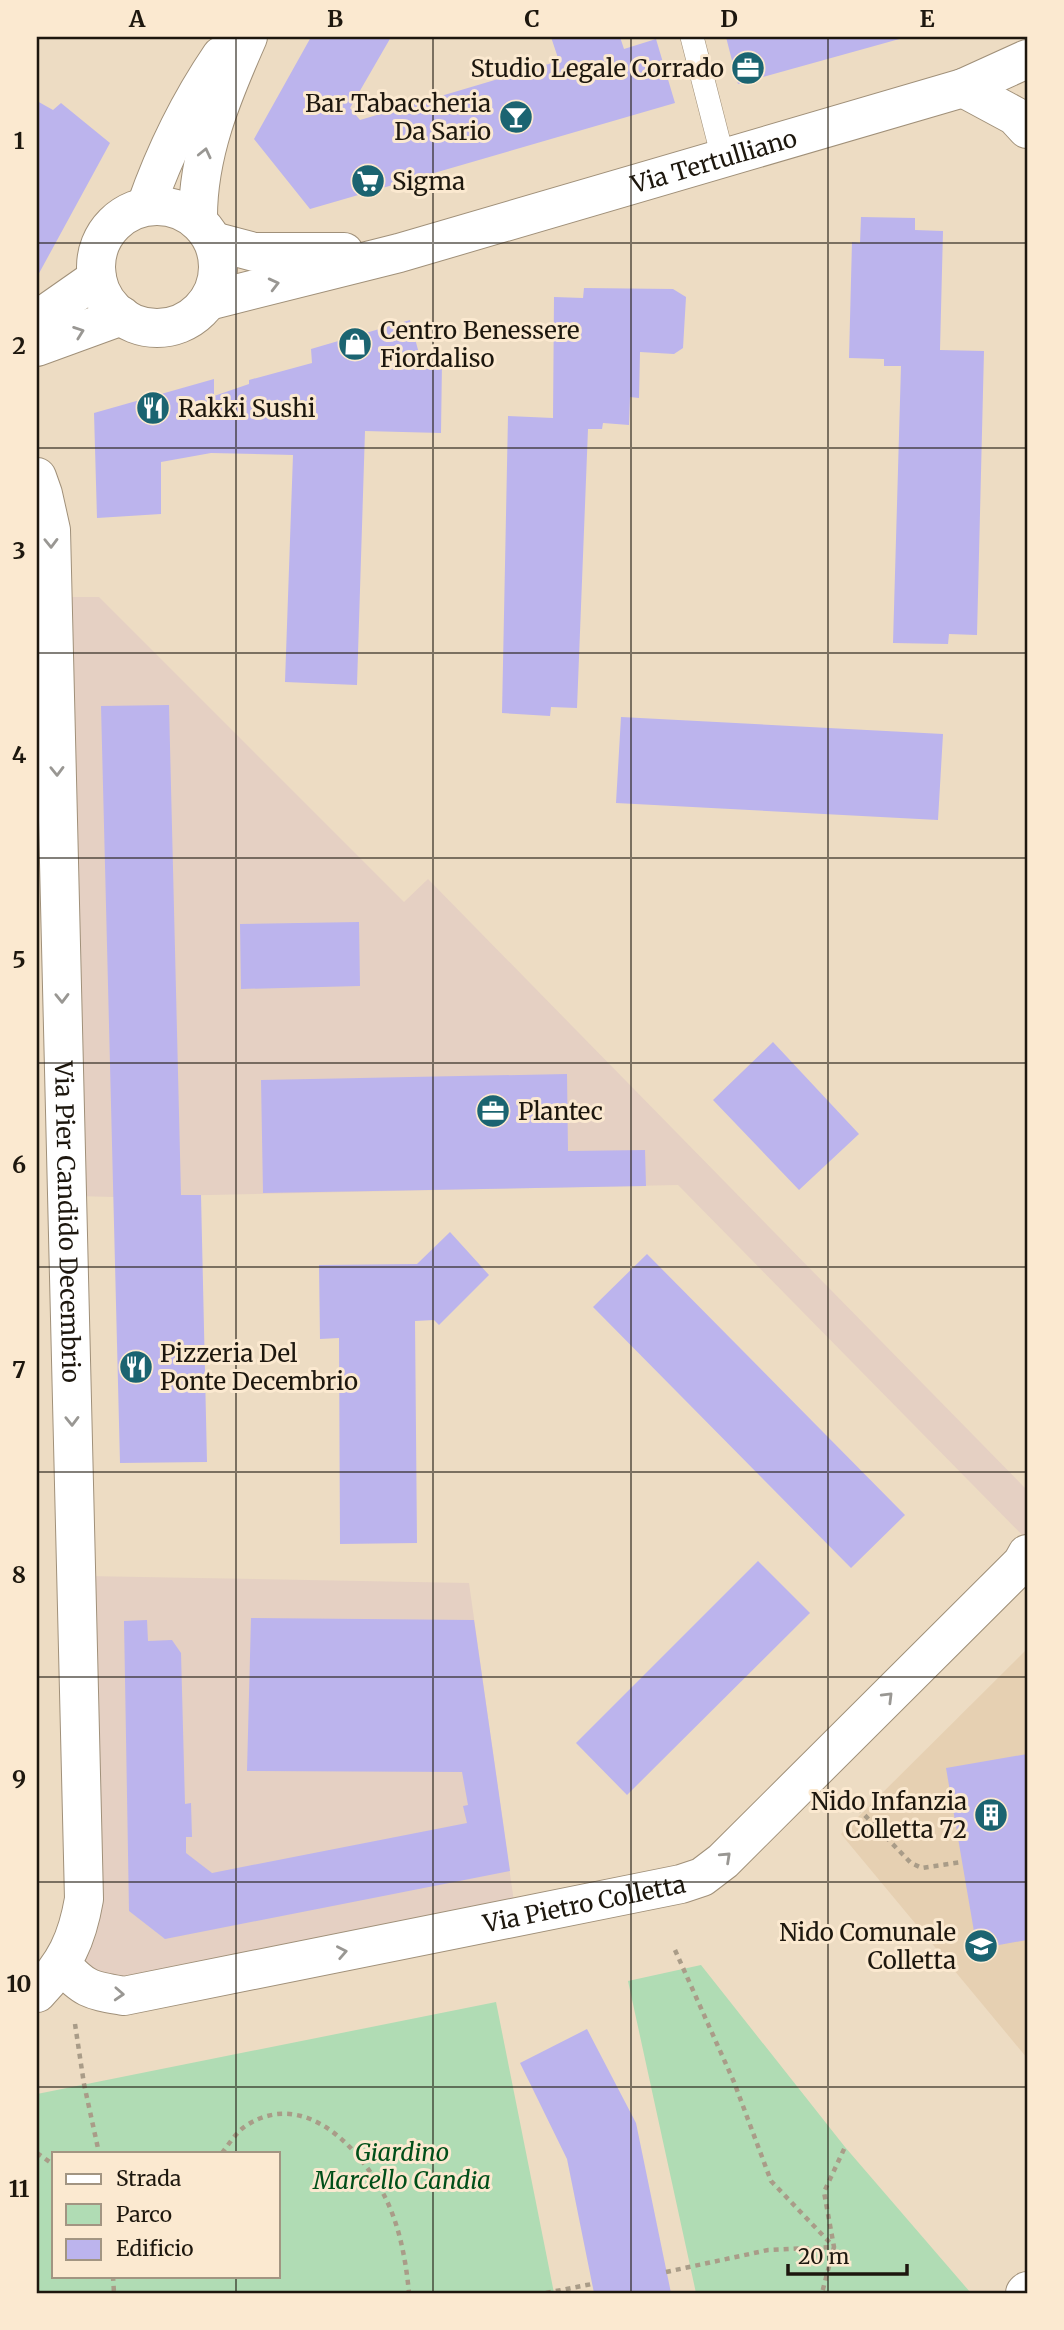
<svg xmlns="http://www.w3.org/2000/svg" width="1064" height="2330" font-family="Merriweather,serif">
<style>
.industrial{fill:#e5d0c3}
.built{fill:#e6d0b2}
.green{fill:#b0dcb4;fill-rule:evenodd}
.building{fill:#bcb4ed}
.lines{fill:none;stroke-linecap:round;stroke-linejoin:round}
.service-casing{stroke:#a09079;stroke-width:24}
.minor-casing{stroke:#a09079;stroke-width:40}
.path{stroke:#a99c88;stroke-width:4.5;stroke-dasharray:5 5;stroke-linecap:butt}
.service{stroke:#fff;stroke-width:23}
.minor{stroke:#fff;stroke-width:38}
.oneway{stroke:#999793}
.grid{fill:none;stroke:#1d170e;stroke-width:2;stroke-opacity:0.55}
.labels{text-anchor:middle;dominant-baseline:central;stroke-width:6;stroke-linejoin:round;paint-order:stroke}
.poi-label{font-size:24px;fill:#1d170e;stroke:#fbe9d0;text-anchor:start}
.street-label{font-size:24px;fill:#1d170e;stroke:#fbe9d0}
.park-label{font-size:24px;font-style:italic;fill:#004f19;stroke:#fbe9d0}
.neatline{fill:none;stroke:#1d170e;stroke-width:2.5}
.grid-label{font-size:23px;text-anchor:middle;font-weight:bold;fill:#1d170e}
</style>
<rect width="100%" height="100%" fill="#eddcc3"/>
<path class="industrial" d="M 60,597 L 99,597 L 404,902 L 428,879 L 1027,1490 L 1027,1540 L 678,1185 L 114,1197 L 75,1196 Z
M 85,1576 L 469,1583 L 515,1909 L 125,1987 L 84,1975 Z"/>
<path class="built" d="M 1027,1649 L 1027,2058 L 841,1834 Z"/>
<path class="green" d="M 701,1965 L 845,2147 L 970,2292 L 968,2293 L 696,2293 L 628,1981 Z
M 496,2002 L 554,2293 L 37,2293 L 37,2094 ZM 54,2153 L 278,2153 L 278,2276 L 54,2276 Z"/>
<path class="building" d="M 311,37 L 391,37 L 350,108 L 360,120 L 559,61 L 551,37 L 620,37 L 624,49 L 656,39 L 675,103 L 310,209 L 254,139 Z
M 726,37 L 903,37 L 903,38 L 738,84 Z
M 37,101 L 53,110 L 61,103 L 110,143 L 37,277 Z
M 861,217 L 915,218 L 915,230 L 943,231 L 940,350 L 984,351 L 977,635 L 949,634 L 948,644 L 893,643 L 901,366 L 884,366 L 884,359 L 849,358 L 852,242 L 860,243 Z
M 584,288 L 673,289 L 686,297 L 683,348 L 674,354 L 640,352 L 639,398 L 630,397 L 629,425 L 603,423 L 602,429 L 588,429 L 577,708 L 551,707 L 550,716 L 502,713 L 508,416 L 553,418 L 554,297 L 583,298 Z
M 410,320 L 421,361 L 442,362 L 441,433 L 365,431 L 357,685 L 285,682 L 293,455 L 211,453 L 161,462 L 161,514 L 97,518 L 94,413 L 214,379 L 214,396 L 249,384 L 249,380 L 312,363 L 311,349 Z
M 169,705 L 181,1195 L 201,1195 L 207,1462 L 120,1463 L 101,706 Z
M 621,717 L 943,734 L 938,820 L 616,803 Z
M 359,922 L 360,986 L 241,989 L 240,924 Z
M 773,1042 L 859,1134 L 799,1190 L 713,1100 Z
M 567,1074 L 568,1151 L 645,1150 L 646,1186 L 263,1193 L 261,1080 Z
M 450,1232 L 489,1275 L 439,1325 L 434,1320 L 415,1321 L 417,1543 L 340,1544 L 339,1338 L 320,1339 L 319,1265 L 417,1264 Z
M 647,1254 L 905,1515 L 851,1568 L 593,1307 Z
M 758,1561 L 810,1613 L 627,1795 L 576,1743 Z
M 251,1618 L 474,1620 L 510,1871 L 165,1939 L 129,1911 L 124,1621 L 147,1620 L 148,1641 L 172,1640 L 181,1653 L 185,1804 L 191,1803 L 192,1837 L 186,1837 L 186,1853 L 212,1873 L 467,1823 L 463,1806 L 468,1805 L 462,1772 L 247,1771 Z
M 1027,1754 L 1027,1940 L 977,1949 L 946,1768 Z
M 587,2029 L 636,2123 L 671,2293 L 594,2293 L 567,2159 L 520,2063 Z"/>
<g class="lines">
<g class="service-casing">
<path id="service" d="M 692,37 L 723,158"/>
</g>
<g class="minor-casing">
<g id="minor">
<path d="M 963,88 L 1015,116 L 1027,129"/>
<circle cx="157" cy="267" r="61"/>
<path d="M 146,206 C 165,152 189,103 221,56"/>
<path d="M 198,221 C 197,155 222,96 248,37"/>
<path d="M 213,241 L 254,252 L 344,252"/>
<path id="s1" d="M 208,301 L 399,253 L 963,88 L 1027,59"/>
<path d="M 37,320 L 97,278"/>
<path d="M 37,347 L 122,316"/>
<path id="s2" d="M 37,477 L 43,494 L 51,530 L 84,1899 C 77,1940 65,1964 37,1993"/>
<path id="s3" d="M 62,1965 C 85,1990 90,1990 124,1996 L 681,1884 L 702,1877 L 723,1861 L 1022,1563 L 1027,1554"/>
<path d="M 1025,2293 L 1027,2291"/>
</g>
</g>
<path class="path" d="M 851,1801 L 911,1863 L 922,1868 L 962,1862
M 675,1950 L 734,2082 L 771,2181 L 834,2247 L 824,2192 L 845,2147
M 75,2024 L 84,2084 L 99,2153
M 37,2153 L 54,2165
M 222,2153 C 229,2144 237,2131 247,2125 C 306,2088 362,2150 386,2199 C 400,2228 406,2261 409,2293
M 666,2272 L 768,2250 L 834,2247 L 822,2293
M 113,2276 L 114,2293
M 546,2293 L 592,2284"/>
<use href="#service" class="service"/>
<use href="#minor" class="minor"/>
</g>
<defs><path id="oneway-chevron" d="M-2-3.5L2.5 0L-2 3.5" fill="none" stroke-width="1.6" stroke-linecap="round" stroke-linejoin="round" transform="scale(1.75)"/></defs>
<g class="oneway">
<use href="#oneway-chevron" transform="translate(205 153) rotate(-77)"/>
<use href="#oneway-chevron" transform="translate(274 284) rotate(-14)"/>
<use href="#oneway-chevron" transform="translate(79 332) rotate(-20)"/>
<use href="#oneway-chevron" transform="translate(51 543) rotate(89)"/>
<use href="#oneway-chevron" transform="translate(57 771) rotate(89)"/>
<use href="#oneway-chevron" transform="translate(62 998) rotate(89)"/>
<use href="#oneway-chevron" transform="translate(72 1421) rotate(89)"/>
<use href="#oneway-chevron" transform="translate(888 1697) rotate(-45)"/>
<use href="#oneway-chevron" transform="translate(726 1857) rotate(-43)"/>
<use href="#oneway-chevron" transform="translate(342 1952) rotate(-11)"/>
<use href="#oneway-chevron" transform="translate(119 1994) rotate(3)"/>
</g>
<path class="grid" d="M 236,37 L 236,2153M 433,37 L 433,2293M 631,37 L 631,2293M 828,37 L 828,2293M 37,243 L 1027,243M 37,448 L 1027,448M 37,653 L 1027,653M 37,858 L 1027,858M 37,1063 L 1027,1063M 37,1267 L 1027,1267M 37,1472 L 1027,1472M 37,1677 L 1027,1677M 37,1882 L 1027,1882M 37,2087 L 1027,2087M 236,2276 L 236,2293"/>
<defs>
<g id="office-disc" transform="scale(1.75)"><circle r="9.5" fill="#1b6471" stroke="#fbe9d0"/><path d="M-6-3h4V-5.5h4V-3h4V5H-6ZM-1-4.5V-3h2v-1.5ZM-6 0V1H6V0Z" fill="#fff"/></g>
<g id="bar-disc" transform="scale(1.75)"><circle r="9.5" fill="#1b6471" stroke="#fbe9d0"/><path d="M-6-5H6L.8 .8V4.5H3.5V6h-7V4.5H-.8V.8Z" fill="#fff"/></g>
<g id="supermarket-disc" transform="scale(1.75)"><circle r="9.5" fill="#1b6471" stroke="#fbe9d0"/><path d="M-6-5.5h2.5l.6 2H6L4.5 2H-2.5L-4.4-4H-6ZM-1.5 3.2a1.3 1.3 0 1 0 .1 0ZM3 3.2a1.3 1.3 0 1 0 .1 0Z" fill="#fff"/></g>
<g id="shop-disc" transform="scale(1.75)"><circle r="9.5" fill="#1b6471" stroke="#fbe9d0"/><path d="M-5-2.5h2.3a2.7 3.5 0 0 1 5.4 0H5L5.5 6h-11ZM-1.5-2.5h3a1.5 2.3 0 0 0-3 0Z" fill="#fff"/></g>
<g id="restaurant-disc" transform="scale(1.75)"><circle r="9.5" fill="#1b6471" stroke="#fbe9d0"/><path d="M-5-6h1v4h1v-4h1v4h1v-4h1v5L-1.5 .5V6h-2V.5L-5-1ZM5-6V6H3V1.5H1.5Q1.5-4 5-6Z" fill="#fff"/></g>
<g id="building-disc" transform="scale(1.75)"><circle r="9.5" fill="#1b6471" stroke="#fbe9d0"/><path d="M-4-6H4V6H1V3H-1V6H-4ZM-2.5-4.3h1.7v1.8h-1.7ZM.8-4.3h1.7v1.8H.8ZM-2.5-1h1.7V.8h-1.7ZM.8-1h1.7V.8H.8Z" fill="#fff"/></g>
<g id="school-disc" transform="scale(1.75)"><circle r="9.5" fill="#1b6471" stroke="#fbe9d0"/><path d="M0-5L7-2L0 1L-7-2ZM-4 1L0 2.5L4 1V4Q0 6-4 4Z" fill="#fff"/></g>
</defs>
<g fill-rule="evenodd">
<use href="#office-disc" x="748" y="68"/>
<use href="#bar-disc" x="516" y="117"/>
<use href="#supermarket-disc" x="368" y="181"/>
<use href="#shop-disc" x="355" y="344"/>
<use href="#restaurant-disc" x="153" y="408"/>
<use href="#office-disc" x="493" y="1111"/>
<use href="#restaurant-disc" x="136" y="1367"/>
<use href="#building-disc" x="991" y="1815"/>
<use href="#school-disc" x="981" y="1946"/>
</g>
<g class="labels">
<g class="poi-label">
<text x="724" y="68" text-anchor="end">Studio Legale Corrado</text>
<text x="491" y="103" text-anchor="end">Bar Tabaccheria<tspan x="491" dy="28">Da Sario</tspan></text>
<text x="392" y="181">Sigma</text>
<text x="380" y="330">Centro Benessere<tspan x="380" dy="28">Fiordaliso</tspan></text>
<text x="178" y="408">Rakki Sushi</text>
<text x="518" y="1111">Plantec</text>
<text x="160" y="1353">Pizzeria Del<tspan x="160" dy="28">Ponte Decembrio</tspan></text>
<text x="967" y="1801" text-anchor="end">Nido Infanzia<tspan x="967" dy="28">Colletta 72</tspan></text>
<text x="956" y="1932" text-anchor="end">Nido Comunale<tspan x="956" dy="28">Colletta</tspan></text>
</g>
<g class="street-label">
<text stroke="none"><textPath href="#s1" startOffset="525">Via Tertulliano</textPath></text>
<text stroke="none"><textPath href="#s2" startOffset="747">Via Pier Candido Decembrio</textPath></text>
<text stroke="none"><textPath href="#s3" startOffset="541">Via Pietro Colletta</textPath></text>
</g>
<g class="park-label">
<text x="402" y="2152">Giardino<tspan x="402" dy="28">Marcello Candia</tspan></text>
</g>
</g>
<rect width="1064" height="2330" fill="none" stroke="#fbe9d0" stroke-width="77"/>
<rect x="52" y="2152" width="228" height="126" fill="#fbe9d0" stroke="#a29582" stroke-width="2"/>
<rect x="66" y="2174" width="35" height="10" fill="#ffffff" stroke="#a29582" stroke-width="2"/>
<text x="116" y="2186" font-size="21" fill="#1d170e">Strada</text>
<rect x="66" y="2204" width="35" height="21" fill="#b0dcb4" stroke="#a29582" stroke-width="2"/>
<text x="116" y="2222" font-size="21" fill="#1d170e">Parco</text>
<rect x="66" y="2239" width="35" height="21" fill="#bcb4ed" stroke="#a29582" stroke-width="2"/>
<text x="116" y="2256" font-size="21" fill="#1d170e">Edificio</text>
<path d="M788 2264v10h119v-10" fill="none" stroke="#1d170e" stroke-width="3.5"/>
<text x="798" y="2264" font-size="21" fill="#1d170e" stroke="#fbe9d0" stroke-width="5" paint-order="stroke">20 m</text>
<rect x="38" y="38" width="988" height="2254" class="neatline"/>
<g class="grid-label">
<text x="137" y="27">A</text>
<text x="335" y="27">B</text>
<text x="532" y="27">C</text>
<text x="729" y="27">D</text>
<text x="927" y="27">E</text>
<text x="19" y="149">1</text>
<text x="19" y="354">2</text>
<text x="19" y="559">3</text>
<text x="19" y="763">4</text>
<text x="19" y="968">5</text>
<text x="19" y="1173">6</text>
<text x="19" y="1378">7</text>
<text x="19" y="1583">8</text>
<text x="19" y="1787">9</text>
<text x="19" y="1992">10</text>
<text x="19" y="2197">11</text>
</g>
</svg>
